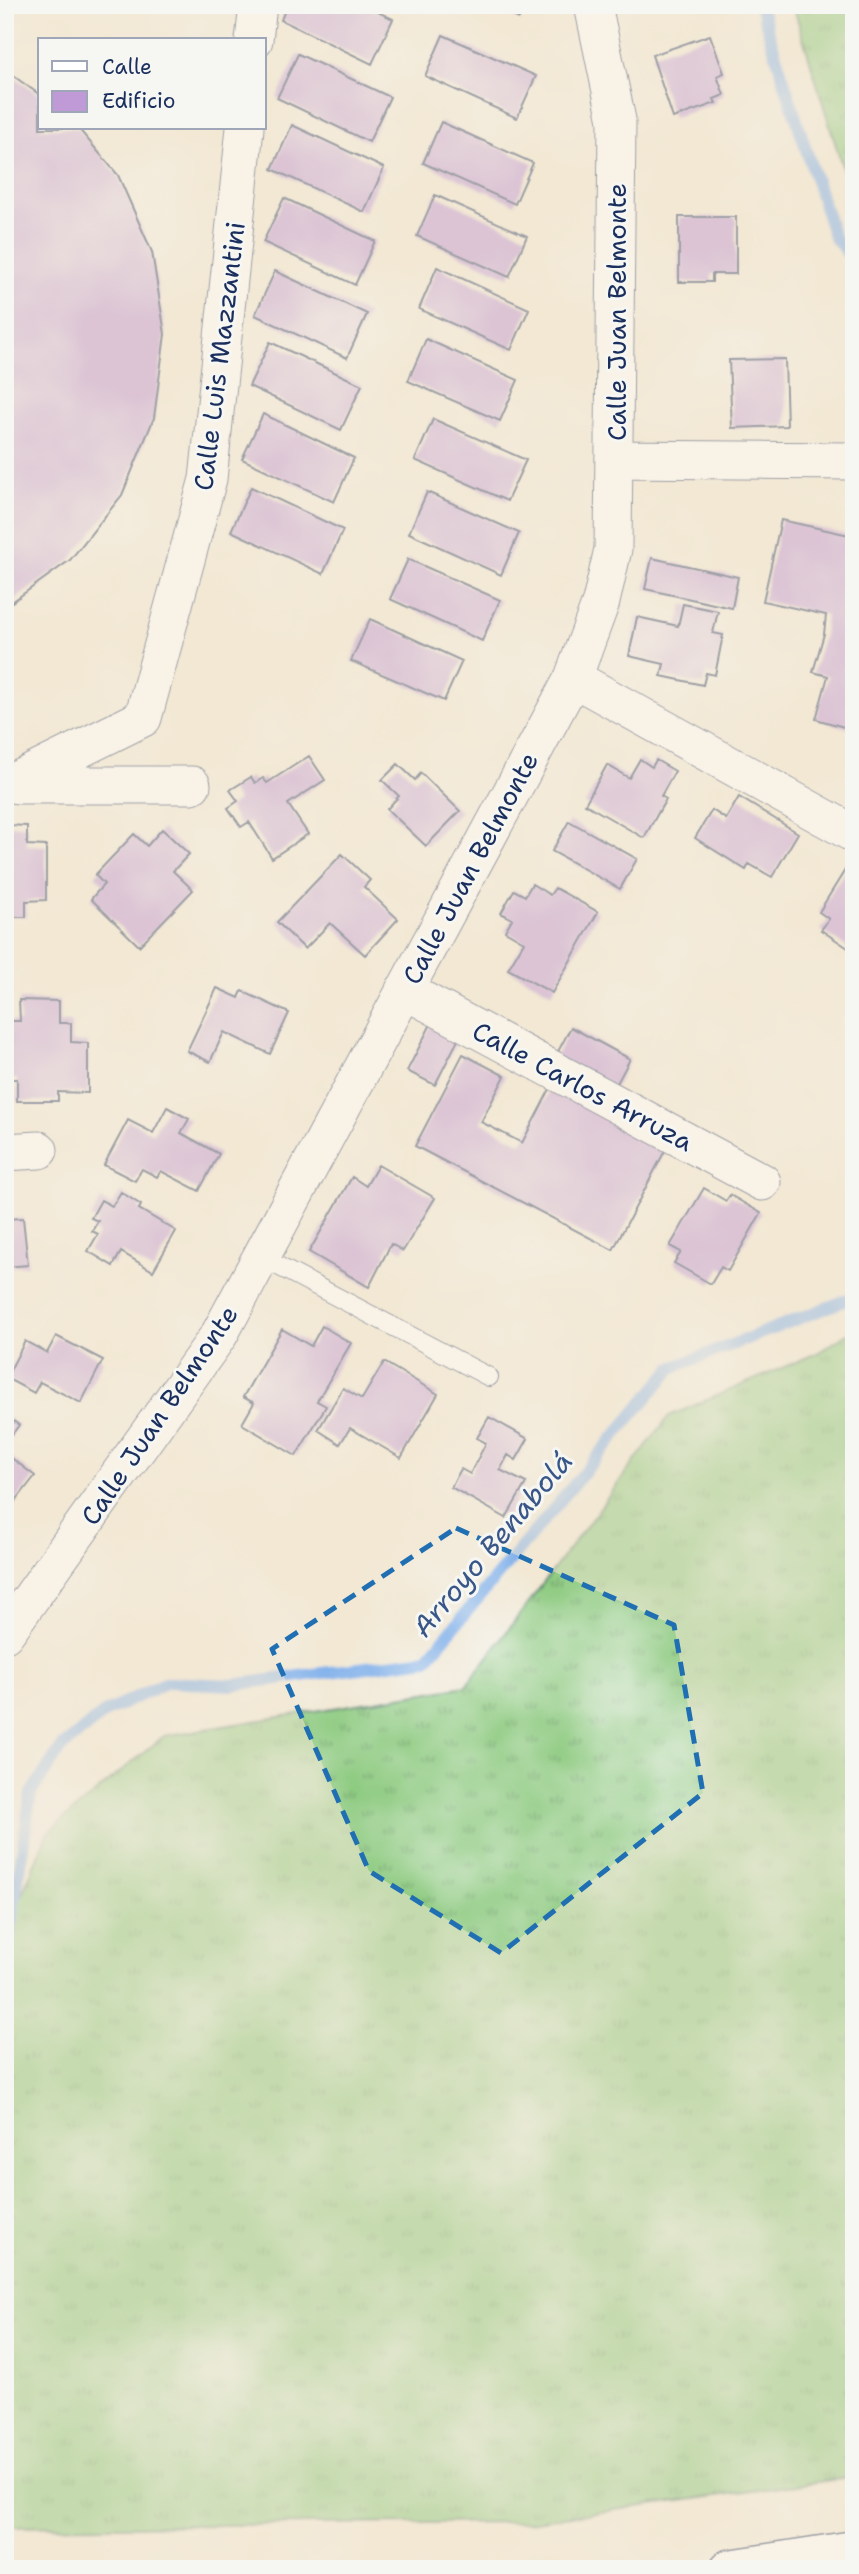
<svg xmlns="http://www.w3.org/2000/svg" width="859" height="2574" font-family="'Shantell Sans',sans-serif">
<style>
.grass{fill:url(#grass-tufts);stroke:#547d70;stroke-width:2}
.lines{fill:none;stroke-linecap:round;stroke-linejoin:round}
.stream{stroke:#80b0eb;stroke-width:12}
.building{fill:#c09ad7}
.service-casing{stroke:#3b4b70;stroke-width:20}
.minor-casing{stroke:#3b4b70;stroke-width:39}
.trunk-casing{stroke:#3b4b70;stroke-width:41}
.service{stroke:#fff;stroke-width:18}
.minor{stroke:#fff;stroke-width:37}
.trunk{stroke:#fff;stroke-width:38}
.marked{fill:none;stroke:#1f6fb2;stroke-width:5;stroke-dasharray:14 9;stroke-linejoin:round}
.labels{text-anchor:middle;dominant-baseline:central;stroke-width:6;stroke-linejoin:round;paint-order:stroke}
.street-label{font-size:26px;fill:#1b2f5e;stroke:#f6f6f2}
.water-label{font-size:28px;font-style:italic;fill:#395688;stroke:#f6f6f2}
</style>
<defs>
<pattern id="grass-tufts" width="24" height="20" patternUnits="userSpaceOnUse" patternTransform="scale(1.75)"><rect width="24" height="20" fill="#8ecb81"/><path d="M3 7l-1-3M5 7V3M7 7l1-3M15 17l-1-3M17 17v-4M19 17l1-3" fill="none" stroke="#73a56d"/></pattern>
</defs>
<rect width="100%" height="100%" fill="#f6f6f2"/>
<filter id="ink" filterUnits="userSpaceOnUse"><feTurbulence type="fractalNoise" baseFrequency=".0143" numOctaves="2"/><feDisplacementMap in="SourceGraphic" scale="14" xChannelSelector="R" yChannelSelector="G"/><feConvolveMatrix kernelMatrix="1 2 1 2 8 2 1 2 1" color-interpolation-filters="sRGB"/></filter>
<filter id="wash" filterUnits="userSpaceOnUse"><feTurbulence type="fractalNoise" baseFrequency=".00686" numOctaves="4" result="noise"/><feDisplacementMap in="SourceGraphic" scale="28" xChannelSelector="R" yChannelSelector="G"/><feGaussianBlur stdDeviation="1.57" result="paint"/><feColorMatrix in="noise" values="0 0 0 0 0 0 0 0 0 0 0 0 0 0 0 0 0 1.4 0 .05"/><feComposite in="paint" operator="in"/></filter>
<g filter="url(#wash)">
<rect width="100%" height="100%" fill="#f2e8d4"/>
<path class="grass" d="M 793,5 L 854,5 L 854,205 Z
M 854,1330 L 854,2477 L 528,2522 L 5,2527 L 5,1934 L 48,1832 L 164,1736 L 466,1686 L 669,1416 L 817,1353 Z"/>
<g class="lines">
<path class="stream" d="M 760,5 L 834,237 L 854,261
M 5,1966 L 31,1793 L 61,1748 L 104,1713 L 167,1682 L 232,1685 L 427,1659 L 672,1368 L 854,1297"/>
</g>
<g id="blocks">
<path class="building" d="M 287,5 L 363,5 L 393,19 L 372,64 L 281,20 Z
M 489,5 L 525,5 L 519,19 Z
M 443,35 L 536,76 L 517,118 L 425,76 Z
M 710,35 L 724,73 L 717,76 L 724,95 L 714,99 L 716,103 L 673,118 L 652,55 Z
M 298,54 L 390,97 L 369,142 L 277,98 Z
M 5,70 L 40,95 L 40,128 L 78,128 L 118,175 L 152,252 L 165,334 L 154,418 L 122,495 L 70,560 L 5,607 L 5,369 L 11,346 L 5,292 Z
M 441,122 L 533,163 L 515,204 L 423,163 Z
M 292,125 L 384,168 L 364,212 L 272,169 Z
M 435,195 L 527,236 L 509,277 L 417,236 Z
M 284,198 L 375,241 L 355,285 L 263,242 Z
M 679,217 L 736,217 L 736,274 L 712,274 L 712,282 L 679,282 Z
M 437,267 L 529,309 L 511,350 L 419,309 Z
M 275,271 L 367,314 L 347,358 L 255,315 Z
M 426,339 L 518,380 L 500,421 L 408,381 Z
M 270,342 L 362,385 L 341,430 L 249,386 Z
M 785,359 L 787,426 L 732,428 L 729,360 Z
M 263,414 L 354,458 L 334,502 L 242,459 Z
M 433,419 L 526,460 L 507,501 L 415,460 Z
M 251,487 L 343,530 L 323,574 L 231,531 Z
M 427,492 L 519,533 L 501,575 L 409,533 Z
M 781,520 L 854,536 L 854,730 L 816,719 L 828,676 L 813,672 L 824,634 L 826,615 L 763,601 Z
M 652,558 L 738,577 L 732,608 L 645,589 Z
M 408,559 L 500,600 L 482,641 L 390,599 Z
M 683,604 L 718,611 L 713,633 L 723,635 L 715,675 L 706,673 L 703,685 L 661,676 L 664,664 L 629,656 L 637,617 L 678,626 Z
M 370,619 L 462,661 L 444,701 L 351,661 Z
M 309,756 L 325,780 L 288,804 L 308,834 L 272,858 L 249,822 L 241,827 L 228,808 L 238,801 L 230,790 L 251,777 L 255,783 L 263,778 L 267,783 Z
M 640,759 L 652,767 L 656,760 L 675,771 L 661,796 L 666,799 L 644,838 L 585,804 L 607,765 L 629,778 Z
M 398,764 L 415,780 L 421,773 L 460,811 L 426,846 L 387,809 L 399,796 L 382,780 Z
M 739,797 L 798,833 L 772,877 L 749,864 L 746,870 L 695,838 L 712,810 L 726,819 Z
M 569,821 L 637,859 L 620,889 L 552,851 Z
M 5,825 L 27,826 L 27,845 L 46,846 L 46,900 L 26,901 L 26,917 L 5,917 Z
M 162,829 L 189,854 L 173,871 L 193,890 L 139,946 L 91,899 L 104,884 L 95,875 L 134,834 L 147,846 Z
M 342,854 L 370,880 L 364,887 L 398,919 L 365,955 L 330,923 L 305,949 L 277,922 Z
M 850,862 L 854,865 L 854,952 L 821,930 L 829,919 L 819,912 Z
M 532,884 L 550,895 L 555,888 L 598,912 L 552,993 L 508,969 L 524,942 L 505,931 L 512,919 L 501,913 L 514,890 L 525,896 Z
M 217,988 L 239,998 L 242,991 L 289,1013 L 270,1054 L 224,1032 L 210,1062 L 187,1051 Z
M 19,1000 L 59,1001 L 59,1023 L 71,1023 L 71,1042 L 88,1043 L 88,1093 L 58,1092 L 58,1101 L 17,1101 L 17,1079 L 5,1079 L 5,1021 L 20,1021 Z
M 433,1020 L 461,1034 L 435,1085 L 407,1071 Z
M 571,1027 L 630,1059 L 613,1091 L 554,1059 Z
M 463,1054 L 505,1076 L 481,1122 L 522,1143 L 552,1085 L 668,1145 L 613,1250 L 415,1146 Z
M 167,1107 L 189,1119 L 181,1133 L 219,1154 L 199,1191 L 161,1171 L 157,1177 L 142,1169 L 135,1181 L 104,1165 L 128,1120 L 153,1133 Z
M 378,1165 L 435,1198 L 403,1251 L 391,1244 L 369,1287 L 309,1252 L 352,1177 L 366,1186 Z
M 704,1188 L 726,1201 L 730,1195 L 761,1213 L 728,1271 L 721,1267 L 711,1284 L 674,1263 L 681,1252 L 670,1246 Z
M 121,1192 L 141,1205 L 139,1209 L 176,1231 L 153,1271 L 121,1252 L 113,1266 L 88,1251 L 98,1234 L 92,1231 L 98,1221 L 91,1218 L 101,1200 L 112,1206 Z
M 23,1218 L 28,1265 L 5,1267 L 5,1219 Z
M 322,1326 L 351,1343 L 317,1401 L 326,1406 L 296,1456 L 242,1424 L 254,1403 L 243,1397 L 282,1329 L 311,1346 Z
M 56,1336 L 103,1360 L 81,1403 L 40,1382 L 34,1393 L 6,1378 L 25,1341 L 47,1353 Z
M 384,1362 L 438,1394 L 401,1458 L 350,1428 L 340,1444 L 318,1430 L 343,1388 L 362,1399 Z
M 5,1415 L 19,1425 L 5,1444 Z
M 489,1417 L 528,1439 L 516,1460 L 508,1455 L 500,1470 L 526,1483 L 506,1518 L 451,1487 L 461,1469 L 470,1474 L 486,1443 L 477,1438 Z
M 5,1453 L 35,1476 L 7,1512 L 5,1511 Z"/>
</g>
</g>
<g filter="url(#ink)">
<use href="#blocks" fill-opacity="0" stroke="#3b4b70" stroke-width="2"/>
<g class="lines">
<g class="service-casing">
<path id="service" d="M 261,1257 L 489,1377"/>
</g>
<g class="minor-casing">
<path id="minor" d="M 254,40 L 258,5
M 615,459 L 854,461
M 573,678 L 854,834
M 7,785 L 143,718 L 208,479 L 245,128
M 17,785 L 192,785
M 404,990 L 762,1182
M 5,1152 L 39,1150
M 5,1634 L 219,1335 L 573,678 L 601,602 L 613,549 L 617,120 L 593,5"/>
</g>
<g class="trunk-casing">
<path id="trunk" d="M 729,2569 L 854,2550"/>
</g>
<use href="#service" class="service"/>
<use href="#minor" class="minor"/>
<use href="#trunk" class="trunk"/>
</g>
</g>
<path d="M0 0H859V2574H0ZM 456,1528 L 674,1625 L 703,1793 L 501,1953 L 369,1871 L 272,1649 Z" fill="#f2e8d4" fill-opacity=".55" fill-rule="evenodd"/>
<path class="marked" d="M 456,1528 L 674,1625 L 703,1793 L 501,1953 L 369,1871 L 272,1649 Z"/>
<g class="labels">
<g class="street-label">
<text transform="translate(616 312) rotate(-90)">Calle Juan Belmonte</text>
<text transform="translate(219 356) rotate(-83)">Calle Luis Mazzantini</text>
<text transform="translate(470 868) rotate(-62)">Calle Juan Belmonte</text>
<text transform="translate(583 1086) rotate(28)">Calle Carlos Arruza</text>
<text transform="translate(159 1415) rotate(-56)">Calle Juan Belmonte</text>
</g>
<g class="water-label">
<text transform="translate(492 1544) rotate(-50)">Arroyo Benabolá</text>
</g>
</g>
<rect width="859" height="2574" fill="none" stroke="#f6f6f2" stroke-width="28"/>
<rect x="38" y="38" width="228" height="91" fill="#f6f6f2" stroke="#9ea6b7" stroke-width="2"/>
<rect x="52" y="61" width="35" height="10" fill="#ffffff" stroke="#9ea6b7" stroke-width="2"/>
<text x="102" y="74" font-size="21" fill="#1b2f5e">Calle</text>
<rect x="52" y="91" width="35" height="21" fill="#c09ad7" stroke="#9ea6b7" stroke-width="2"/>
<text x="102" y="108" font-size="21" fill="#1b2f5e">Edificio</text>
</svg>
